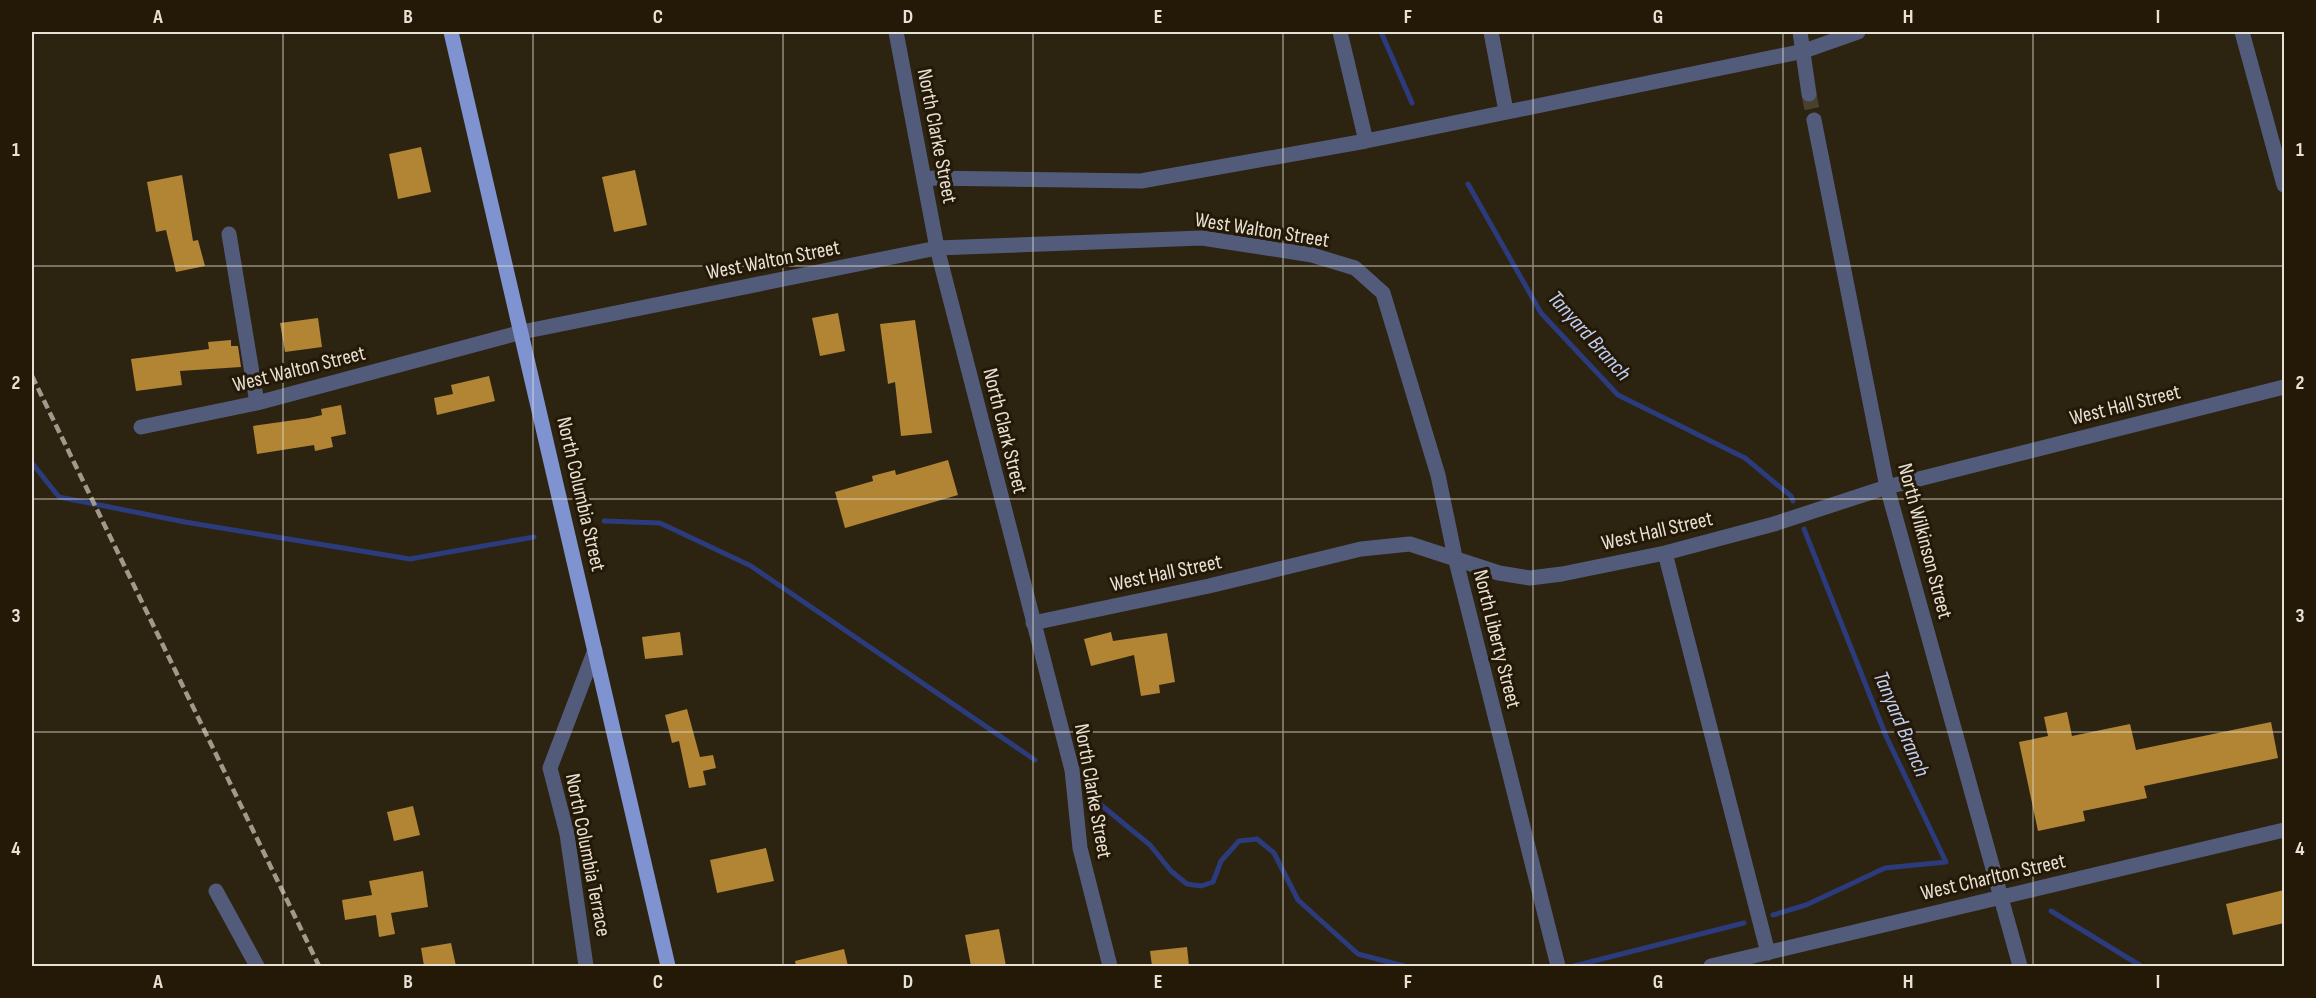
<svg xmlns="http://www.w3.org/2000/svg" width="2316" height="998" font-family="'Sofia Sans Condensed',sans-serif">
<style>
.lines{fill:none;stroke-linecap:round;stroke-linejoin:round}
.stream{stroke:#2b3b7b;stroke-width:5}
.building{fill:#b18534}
.minor-tunnel{stroke:#49402e;stroke-width:15;stroke-dasharray:15 8;stroke-linecap:butt}
.minor{stroke:#525c7a;stroke-width:15}
.primary{stroke:#7f93d0;stroke-width:15}
.rail{stroke:#a1998b;stroke-width:4.5;stroke-dasharray:9 4.5;stroke-linecap:butt}
.grid{fill:none;stroke:#e8e1d5;stroke-width:1.5;stroke-opacity:0.55}
.labels{text-anchor:middle;dominant-baseline:central;stroke-width:6;stroke-linejoin:round;paint-order:stroke}
.street-label{font-size:21px;fill:#e8e1d5;stroke:#241907}
.water-label{font-size:22px;font-style:italic;fill:#c0cef4;stroke:#241907}
.neatline{fill:none;stroke:#e8e1d5;stroke-width:2}
.grid-label{font-size:20px;text-anchor:middle;font-weight:bold;fill:#e8e1d5}
</style>
<rect width="100%" height="100%" fill="#2d2311"/>
<g class="lines">
<path class="stream" d="M 1381,32 L 1412,103
M 1468,184 L 1541,313 L 1618,395 L 1745,458 L 1791,496 L 1793,501
M 32,463 L 59,497 L 185,522 L 410,559 L 534,537
M 604,521 L 660,523 L 751,566 L 1035,760
M 1095,800 L 1150,845 L 1171,871 L 1187,884 L 1201,886 L 1213,882 L 1221,861 L 1239,841 L 1257,839 L 1274,853 L 1298,900 L 1358,954 L 1404,966
M 2051,911 L 2141,966
M 1773,915 L 1806,905 L 1885,868 L 1946,862 L 1886,736 L 1804,529
M 1574,966 L 1744,923"/>
</g>
<path class="building" d="M 421,147 L 431,192 L 398,199 L 389,154 Z
M 635,170 L 647,225 L 614,232 L 602,177 Z
M 182,175 L 193,241 L 198,240 L 205,266 L 176,272 L 166,230 L 156,232 L 147,182 Z
M 838,313 L 845,351 L 820,356 L 812,318 Z
M 318,318 L 322,347 L 285,352 L 280,323 Z
M 915,320 L 932,433 L 901,436 L 895,382 L 888,384 L 880,324 Z
M 231,340 L 231,346 L 238,346 L 241,367 L 180,371 L 182,385 L 136,391 L 131,359 L 209,349 L 208,342 Z
M 489,376 L 495,401 L 437,415 L 434,398 L 453,394 L 451,385 Z
M 341,405 L 346,434 L 331,437 L 333,447 L 315,451 L 314,445 L 257,454 L 253,426 L 309,418 L 322,415 L 321,409 Z
M 948,460 L 958,495 L 845,528 L 835,492 L 873,481 L 872,476 L 895,470 L 896,475 Z
M 680,632 L 683,655 L 645,659 L 642,637 Z
M 1111,632 L 1113,641 L 1167,633 L 1175,682 L 1159,685 L 1160,693 L 1141,696 L 1134,655 L 1091,666 L 1084,639 Z
M 687,709 L 700,757 L 713,755 L 716,768 L 703,771 L 706,785 L 689,788 L 679,741 L 672,743 L 665,715 Z
M 2067,712 L 2072,736 L 2130,724 L 2136,750 L 2271,722 L 2278,758 L 2144,786 L 2147,798 L 2083,811 L 2085,821 L 2038,831 L 2019,742 L 2048,736 L 2044,717 Z
M 413,806 L 420,835 L 394,841 L 387,812 Z
M 766,848 L 774,881 L 717,893 L 710,860 Z
M 423,871 L 428,907 L 391,913 L 395,934 L 379,937 L 376,915 L 345,920 L 342,900 L 372,895 L 369,881 Z
M 2284,890 L 2284,923 L 2233,935 L 2226,904 Z
M 999,929 L 1006,966 L 971,966 L 965,935 Z
M 451,943 L 456,966 L 424,966 L 421,948 Z
M 1187,947 L 1189,966 L 1152,966 L 1150,951 Z
M 844,949 L 848,966 L 796,966 L 795,961 Z"/>
<g class="lines">
<path class="minor-tunnel" d="M 1809,94 L 1814,120"/>
<path class="minor" d="M 896,32 L 937,248 L 1072,770 L 1080,848 L 1110,966
M 1340,32 L 1366,141
M 1491,32 L 1506,111
M 1800,32 L 1809,94
M 2242,32 L 2284,185
M 1814,120 L 1887,487 L 2020,966
M 924,178 L 1141,181 L 1366,141 L 1804,51 L 1858,32
M 229,234 L 257,403
M 141,427 L 257,403 L 522,332 L 937,248 L 1202,238 L 1312,255 L 1355,268 L 1383,293 L 1438,475 L 1455,557 L 1558,966
M 1665,553 L 1768,953
M 1033,623 L 1209,586 L 1361,549 L 1410,544 L 1499,573 L 1530,578 L 1562,574 L 1665,553 L 1774,524 L 1887,487 L 2284,387
M 216,891 L 257,966
M 586,966 L 567,834 L 550,768 L 595,650
M 1711,966 L 2284,830"/>
<path class="primary" d="M 451,32 L 668,966"/>
<path class="rail" d="M 32,376 L 319,966"/>
</g>
<path class="grid" d="M 283,32 L 283,966M 533,32 L 533,966M 783,32 L 783,966M 1033,32 L 1033,966M 1283,32 L 1283,966M 1533,32 L 1533,966M 1783,32 L 1783,966M 2033,32 L 2033,966M 32,266 L 2284,266M 32,499 L 2284,499M 32,732 L 2284,732"/>
<g class="labels">
<g class="street-label">
<text transform="translate(937 136) rotate(79)">North Clarke Street</text>
<text transform="translate(1262 230) rotate(9)">West Walton Street</text>
<text transform="translate(773 260) rotate(-11)">West Walton Street</text>
<text transform="translate(299 369) rotate(-14)">West Walton Street</text>
<text transform="translate(2125 405) rotate(-14)">West Hall Street</text>
<text transform="translate(1005 431) rotate(76)">North Clark Street</text>
<text transform="translate(581 494) rotate(77)">North Columbia Street</text>
<text transform="translate(1657 531) rotate(-13)">West Hall Street</text>
<text transform="translate(1925 541) rotate(75)">North Wilkinson Street</text>
<text transform="translate(1166 573) rotate(-12)">West Hall Street</text>
<text transform="translate(1497 639) rotate(76)">North Liberty Street</text>
<text transform="translate(1093 791) rotate(80)">North Clarke Street</text>
<text transform="translate(588 855) rotate(79)">North Columbia Terrace</text>
<text transform="translate(1993 877) rotate(-13)">West Charlton Street</text>
</g>
<g class="water-label">
<text transform="translate(1589 336) rotate(48)">Tanyard Branch</text>
<text transform="translate(1901 724) rotate(67)">Tanyard Branch</text>
</g>
</g>
<rect width="2316" height="998" fill="none" stroke="#241907" stroke-width="66"/>
<rect x="33" y="33" width="2250" height="932" class="neatline"/>
<g class="grid-label">
<text x="158" y="23">A</text>
<text x="408" y="23">B</text>
<text x="658" y="23">C</text>
<text x="908" y="23">D</text>
<text x="1158" y="23">E</text>
<text x="1408" y="23">F</text>
<text x="1658" y="23">G</text>
<text x="1908" y="23">H</text>
<text x="2158" y="23">I</text>
<text x="16" y="156">1</text>
<text x="2300" y="156">1</text>
<text x="16" y="389">2</text>
<text x="2300" y="389">2</text>
<text x="16" y="622">3</text>
<text x="2300" y="622">3</text>
<text x="16" y="855">4</text>
<text x="2300" y="855">4</text>
<text x="158" y="988">A</text>
<text x="408" y="988">B</text>
<text x="658" y="988">C</text>
<text x="908" y="988">D</text>
<text x="1158" y="988">E</text>
<text x="1408" y="988">F</text>
<text x="1658" y="988">G</text>
<text x="1908" y="988">H</text>
<text x="2158" y="988">I</text>
</g>
</svg>
